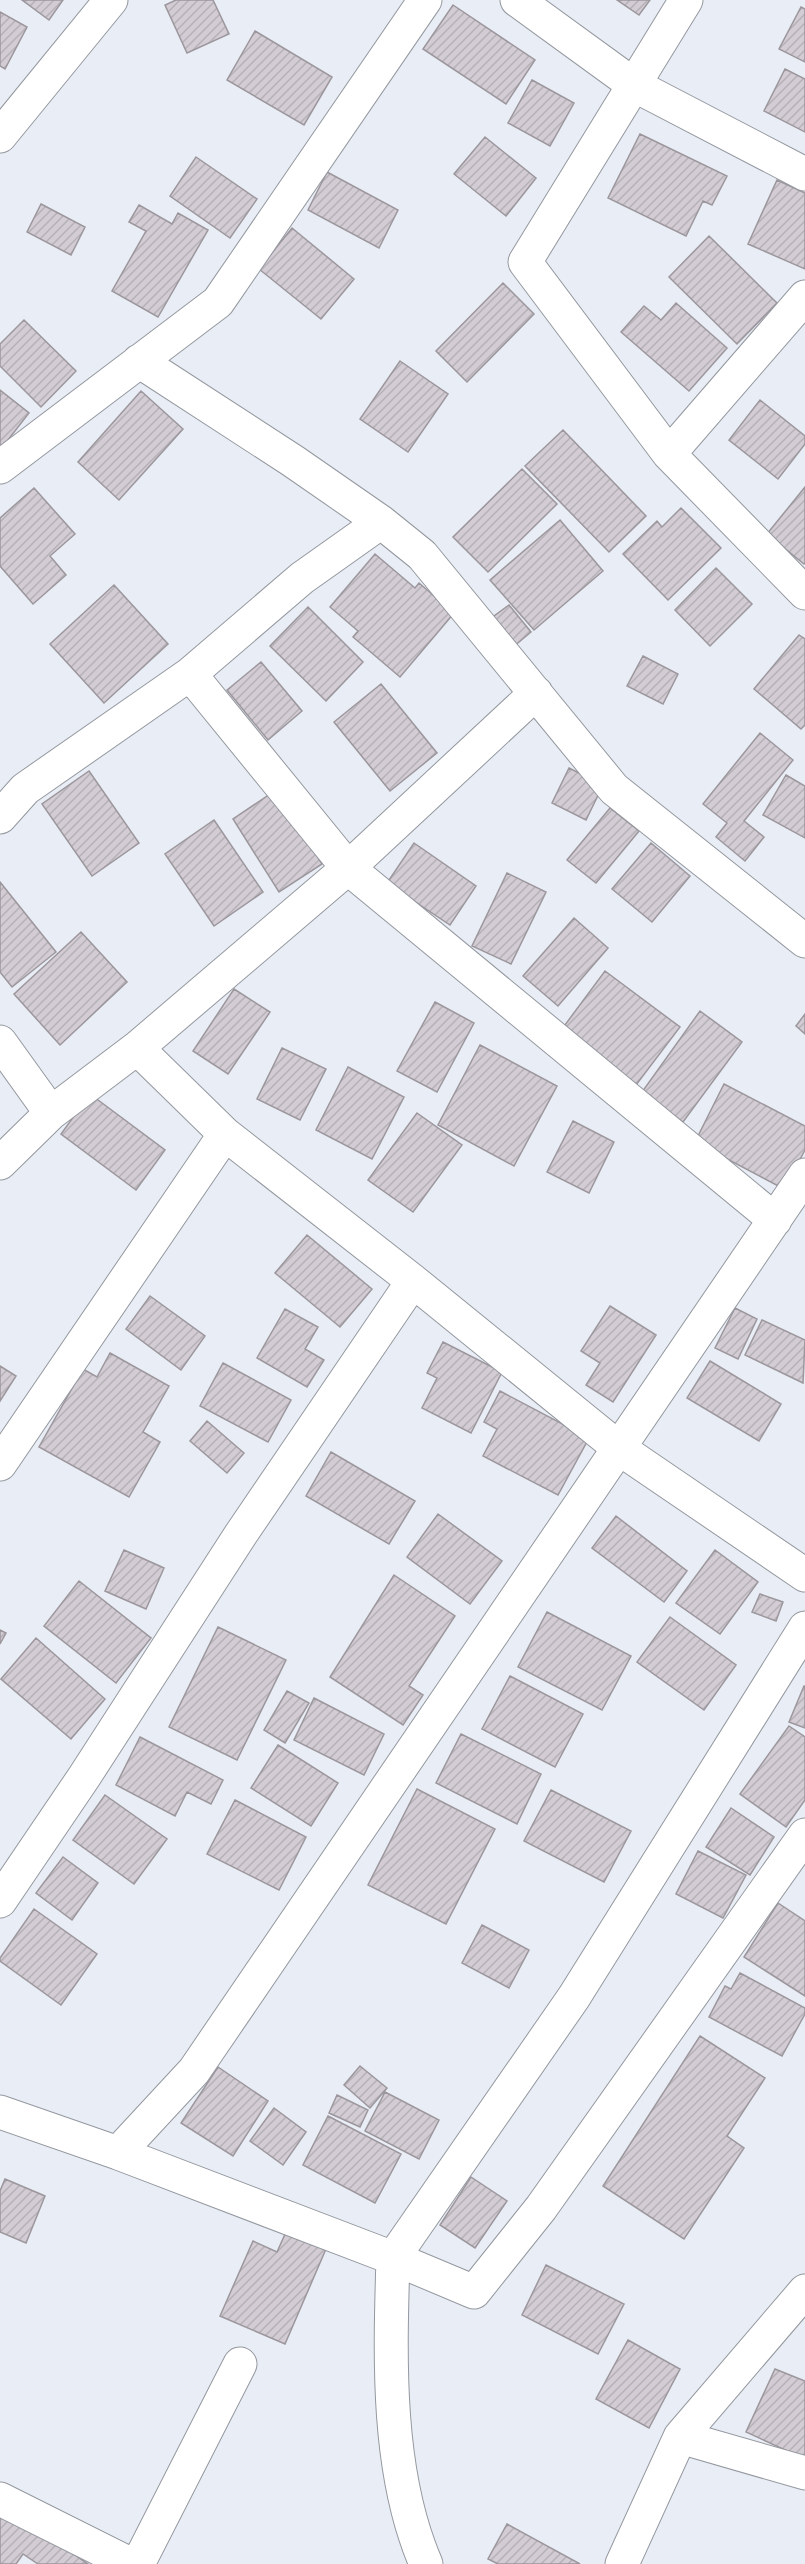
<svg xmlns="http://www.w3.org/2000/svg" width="805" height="2564" font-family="Ubuntu,sans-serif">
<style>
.building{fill:url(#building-hatch);stroke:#9c969d;stroke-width:1.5}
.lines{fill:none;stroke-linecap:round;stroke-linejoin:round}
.minor-casing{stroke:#94989f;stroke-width:35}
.minor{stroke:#fff;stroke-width:33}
</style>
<defs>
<pattern id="building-hatch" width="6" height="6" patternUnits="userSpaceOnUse" patternTransform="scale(1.5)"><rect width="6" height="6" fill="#d3ccd4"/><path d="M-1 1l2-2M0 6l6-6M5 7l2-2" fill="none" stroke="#b6b0b7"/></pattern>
</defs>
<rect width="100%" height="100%" fill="#e9edf5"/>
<path class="building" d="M 22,0 L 63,0 L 49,20 Z
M 176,0 L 213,0 L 229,34 L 187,53 L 165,5 Z
M 617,0 L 650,0 L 639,15 Z
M 453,5 L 535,60 L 506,104 L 423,49 Z
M 801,7 L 805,9 L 805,62 L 779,49 Z
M 0,12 L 27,27 L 5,69 L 0,66 Z
M 255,31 L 332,77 L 304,125 L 227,80 Z
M 785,69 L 805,79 L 805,132 L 764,111 Z
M 532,80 L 574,103 L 550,146 L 508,123 Z
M 640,134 L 727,176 L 712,205 L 703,201 L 686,236 L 608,198 Z
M 485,137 L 536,178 L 506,216 L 454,174 Z
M 196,157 L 257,199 L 230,238 L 170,196 Z
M 327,172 L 398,210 L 379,248 L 308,210 Z
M 777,180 L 805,193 L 805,269 L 748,244 Z
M 41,204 L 85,227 L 71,255 L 27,232 Z
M 139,205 L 172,224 L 178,213 L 208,230 L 158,317 L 112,291 L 146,231 L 129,222 Z
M 292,228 L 354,279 L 321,319 L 259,269 Z
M 709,236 L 777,303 L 737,344 L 669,277 Z
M 503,283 L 534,314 L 467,382 L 436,351 Z
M 676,303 L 727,348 L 689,391 L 621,332 L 644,306 L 661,320 Z
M 24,320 L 76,371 L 41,407 L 0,366 L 0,344 Z
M 400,361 L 448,394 L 408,452 L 360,419 Z
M 0,390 L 29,413 L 1,449 L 0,449 Z
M 141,391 L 183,429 L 119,500 L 78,462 Z
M 760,400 L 805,436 L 805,444 L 778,479 L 729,440 Z
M 563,430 L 646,516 L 609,552 L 525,466 Z
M 522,469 L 557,504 L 488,572 L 453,537 Z
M 805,487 L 805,563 L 804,564 L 767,534 Z
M 34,488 L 75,534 L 50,556 L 66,575 L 33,604 L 0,566 L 0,518 Z
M 681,508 L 721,548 L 668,600 L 623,554 L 657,521 L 662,527 Z
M 560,520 L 603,571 L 534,630 L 490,580 Z
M 375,554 L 415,588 L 419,583 L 454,613 L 400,677 L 353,637 L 358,631 L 330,607 Z
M 716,568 L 752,604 L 710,646 L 675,610 Z
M 114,585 L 168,644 L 104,703 L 50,644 Z
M 509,605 L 531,632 L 512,648 L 490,619 Z
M 308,607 L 363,662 L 326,701 L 270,646 Z
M 799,635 L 805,639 L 805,725 L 801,729 L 754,689 Z
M 643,656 L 678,674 L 663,704 L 627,686 Z
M 261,662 L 302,711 L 268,740 L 227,690 Z
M 381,684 L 437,753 L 390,791 L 334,722 Z
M 760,733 L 793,760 L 744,821 L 764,837 L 745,861 L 716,837 L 727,823 L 703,804 Z
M 569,768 L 603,785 L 586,820 L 552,803 Z
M 89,771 L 139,843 L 92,876 L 42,804 Z
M 786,775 L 805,786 L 805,838 L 763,815 Z
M 276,790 L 322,864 L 279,892 L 233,819 Z
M 610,808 L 639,831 L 596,883 L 567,860 Z
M 214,820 L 263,892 L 214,926 L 165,854 Z
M 414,843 L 476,886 L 450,925 L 387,883 Z
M 651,843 L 690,876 L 652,922 L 612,889 Z
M 507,873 L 546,892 L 511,964 L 472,946 Z
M 0,882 L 56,952 L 12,987 L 0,972 Z
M 574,918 L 608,948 L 558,1006 L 523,976 Z
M 81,932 L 127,982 L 60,1045 L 14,994 Z
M 605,971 L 680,1027 L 633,1089 L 559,1033 Z
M 234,989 L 270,1012 L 228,1074 L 193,1051 Z
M 435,1002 L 474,1023 L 437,1092 L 397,1071 Z
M 700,1011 L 742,1042 L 683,1122 L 642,1092 Z
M 805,1014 L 805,1034 L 796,1026 Z
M 480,1045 L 557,1086 L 514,1166 L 438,1125 Z
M 282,1048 L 326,1069 L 300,1120 L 257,1099 Z
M 348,1067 L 404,1097 L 372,1159 L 316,1130 Z
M 724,1084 L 805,1126 L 805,1150 L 784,1189 L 695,1142 Z
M 90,1094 L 165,1150 L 136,1190 L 61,1134 Z
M 417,1113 L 462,1145 L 413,1212 L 368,1180 Z
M 573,1121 L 614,1142 L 589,1193 L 547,1172 Z
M 307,1235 L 372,1289 L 340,1327 L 275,1273 Z
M 150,1296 L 205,1336 L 181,1370 L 126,1329 Z
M 610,1306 L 656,1335 L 613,1402 L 586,1385 L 600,1363 L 581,1351 Z
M 735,1308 L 757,1319 L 738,1359 L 715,1348 Z
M 285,1309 L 318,1327 L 305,1349 L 324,1360 L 307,1387 L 257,1358 Z
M 762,1320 L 805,1340 L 803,1383 L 745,1355 Z
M 443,1342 L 502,1372 L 471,1433 L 422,1408 L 437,1378 L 427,1373 Z
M 110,1353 L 169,1386 L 143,1432 L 160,1442 L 129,1497 L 39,1447 L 83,1369 L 97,1377 Z
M 710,1361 L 781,1404 L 759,1441 L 687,1398 Z
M 223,1363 L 291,1400 L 268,1442 L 200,1406 Z
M 0,1366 L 16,1376 L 0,1401 Z
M 500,1391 L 589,1438 L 558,1495 L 483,1456 L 497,1429 L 484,1422 Z
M 207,1421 L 244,1453 L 227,1473 L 190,1441 Z
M 331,1452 L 415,1501 L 389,1544 L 306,1496 Z
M 438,1514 L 502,1561 L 470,1604 L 407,1557 Z
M 616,1516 L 687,1571 L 664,1602 L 592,1548 Z
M 124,1550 L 164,1568 L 146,1609 L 105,1591 Z
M 715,1550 L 758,1582 L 720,1634 L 676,1603 Z
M 394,1575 L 455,1616 L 409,1686 L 423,1695 L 403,1725 L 330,1677 Z
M 79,1581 L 151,1638 L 116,1683 L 44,1626 Z
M 760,1594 L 783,1602 L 776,1621 L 752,1612 Z
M 547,1612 L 631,1656 L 602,1710 L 518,1667 Z
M 670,1617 L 736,1665 L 704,1710 L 637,1662 Z
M 218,1627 L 286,1660 L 237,1760 L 169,1727 Z
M 0,1630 L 6,1633 L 0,1644 Z
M 36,1638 L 105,1699 L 71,1739 L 1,1679 Z
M 510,1676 L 583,1714 L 555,1767 L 482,1729 Z
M 804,1686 L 805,1686 L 805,1728 L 789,1722 Z
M 287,1691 L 309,1703 L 285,1743 L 264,1730 Z
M 314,1698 L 384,1734 L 364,1775 L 294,1740 Z
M 789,1726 L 805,1737 L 805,1800 L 786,1827 L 740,1794 Z
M 461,1734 L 541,1774 L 517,1824 L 436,1783 Z
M 140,1737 L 223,1780 L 211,1804 L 187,1792 L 175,1816 L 116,1785 Z
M 278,1745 L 338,1783 L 311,1826 L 251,1788 Z
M 417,1789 L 495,1829 L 446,1924 L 368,1885 Z
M 551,1790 L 631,1831 L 604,1882 L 524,1841 Z
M 105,1795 L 167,1839 L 134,1884 L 73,1840 Z
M 235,1800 L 306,1837 L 279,1890 L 207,1854 Z
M 731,1808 L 774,1837 L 750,1875 L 706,1847 Z
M 698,1851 L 746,1875 L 723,1918 L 676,1894 Z
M 63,1857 L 98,1883 L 72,1920 L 36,1893 Z
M 778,1903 L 805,1921 L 805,1996 L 744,1957 Z
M 34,1909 L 97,1954 L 61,2005 L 0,1961 L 0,1958 Z
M 482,1925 L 529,1950 L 509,1988 L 462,1963 Z
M 740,1973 L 805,2008 L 805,2014 L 782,2056 L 709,2017 L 725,1986 L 731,1989 Z
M 700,2036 L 765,2078 L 727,2136 L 744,2148 L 684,2239 L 603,2186 Z
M 360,2066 L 387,2088 L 370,2108 L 344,2085 Z
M 218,2067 L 268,2101 L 233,2156 L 181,2123 Z
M 385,2092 L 439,2120 L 419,2159 L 365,2131 Z
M 337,2095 L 368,2110 L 360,2127 L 329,2113 Z
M 274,2108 L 306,2132 L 283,2165 L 250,2141 Z
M 328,2116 L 401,2154 L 375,2203 L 303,2165 Z
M 471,2177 L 507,2201 L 475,2248 L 440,2225 Z
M 5,2179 L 45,2196 L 26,2243 L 0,2232 L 0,2191 Z
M 286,2232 L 326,2249 L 285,2344 L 220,2316 L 253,2241 L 277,2252 Z
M 546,2265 L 624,2304 L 598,2354 L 522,2315 Z
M 628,2340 L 680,2369 L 649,2428 L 596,2399 Z
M 775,2369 L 805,2381 L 805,2459 L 746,2432 Z
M 0,2503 L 88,2564 L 38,2564 L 23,2554 L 16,2564 L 0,2564 Z
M 507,2524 L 580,2564 L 498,2564 L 488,2559 Z"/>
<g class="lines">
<g class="minor-casing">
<path id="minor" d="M 517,0 L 634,85 L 805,174
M 686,0 L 525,262 L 669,454 L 805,593
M 0,136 L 111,0
M 139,361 L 293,461 L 381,522 L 422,555 L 614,789 L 805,941
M 669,454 L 805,297
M 0,467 L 218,302 L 425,0
M 190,674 L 348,868 L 536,693
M 0,817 L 25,789 L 190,674 L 302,578 L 381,522
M 0,1042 L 51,1113
M 0,1163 L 51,1113 L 137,1048
M 413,1281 L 225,1134 L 137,1048 L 348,868 L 775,1220
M 0,1464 L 225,1134
M 0,1901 L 84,1777 L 241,1534 L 413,1281 L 620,1449 L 805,1575
M 0,2112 L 118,2153 L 393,2258 L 574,1997 L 805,1628
M 118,2153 L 194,2071 L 805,1175
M 680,2437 L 805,2473
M 0,2499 L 130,2564
M 138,2564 L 240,2364
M 426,2564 C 386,2472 390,2357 393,2258 L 474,2292 L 541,2208 L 805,1835
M 622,2564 L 680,2437 L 805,2291"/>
</g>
<use href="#minor" class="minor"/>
</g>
</svg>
